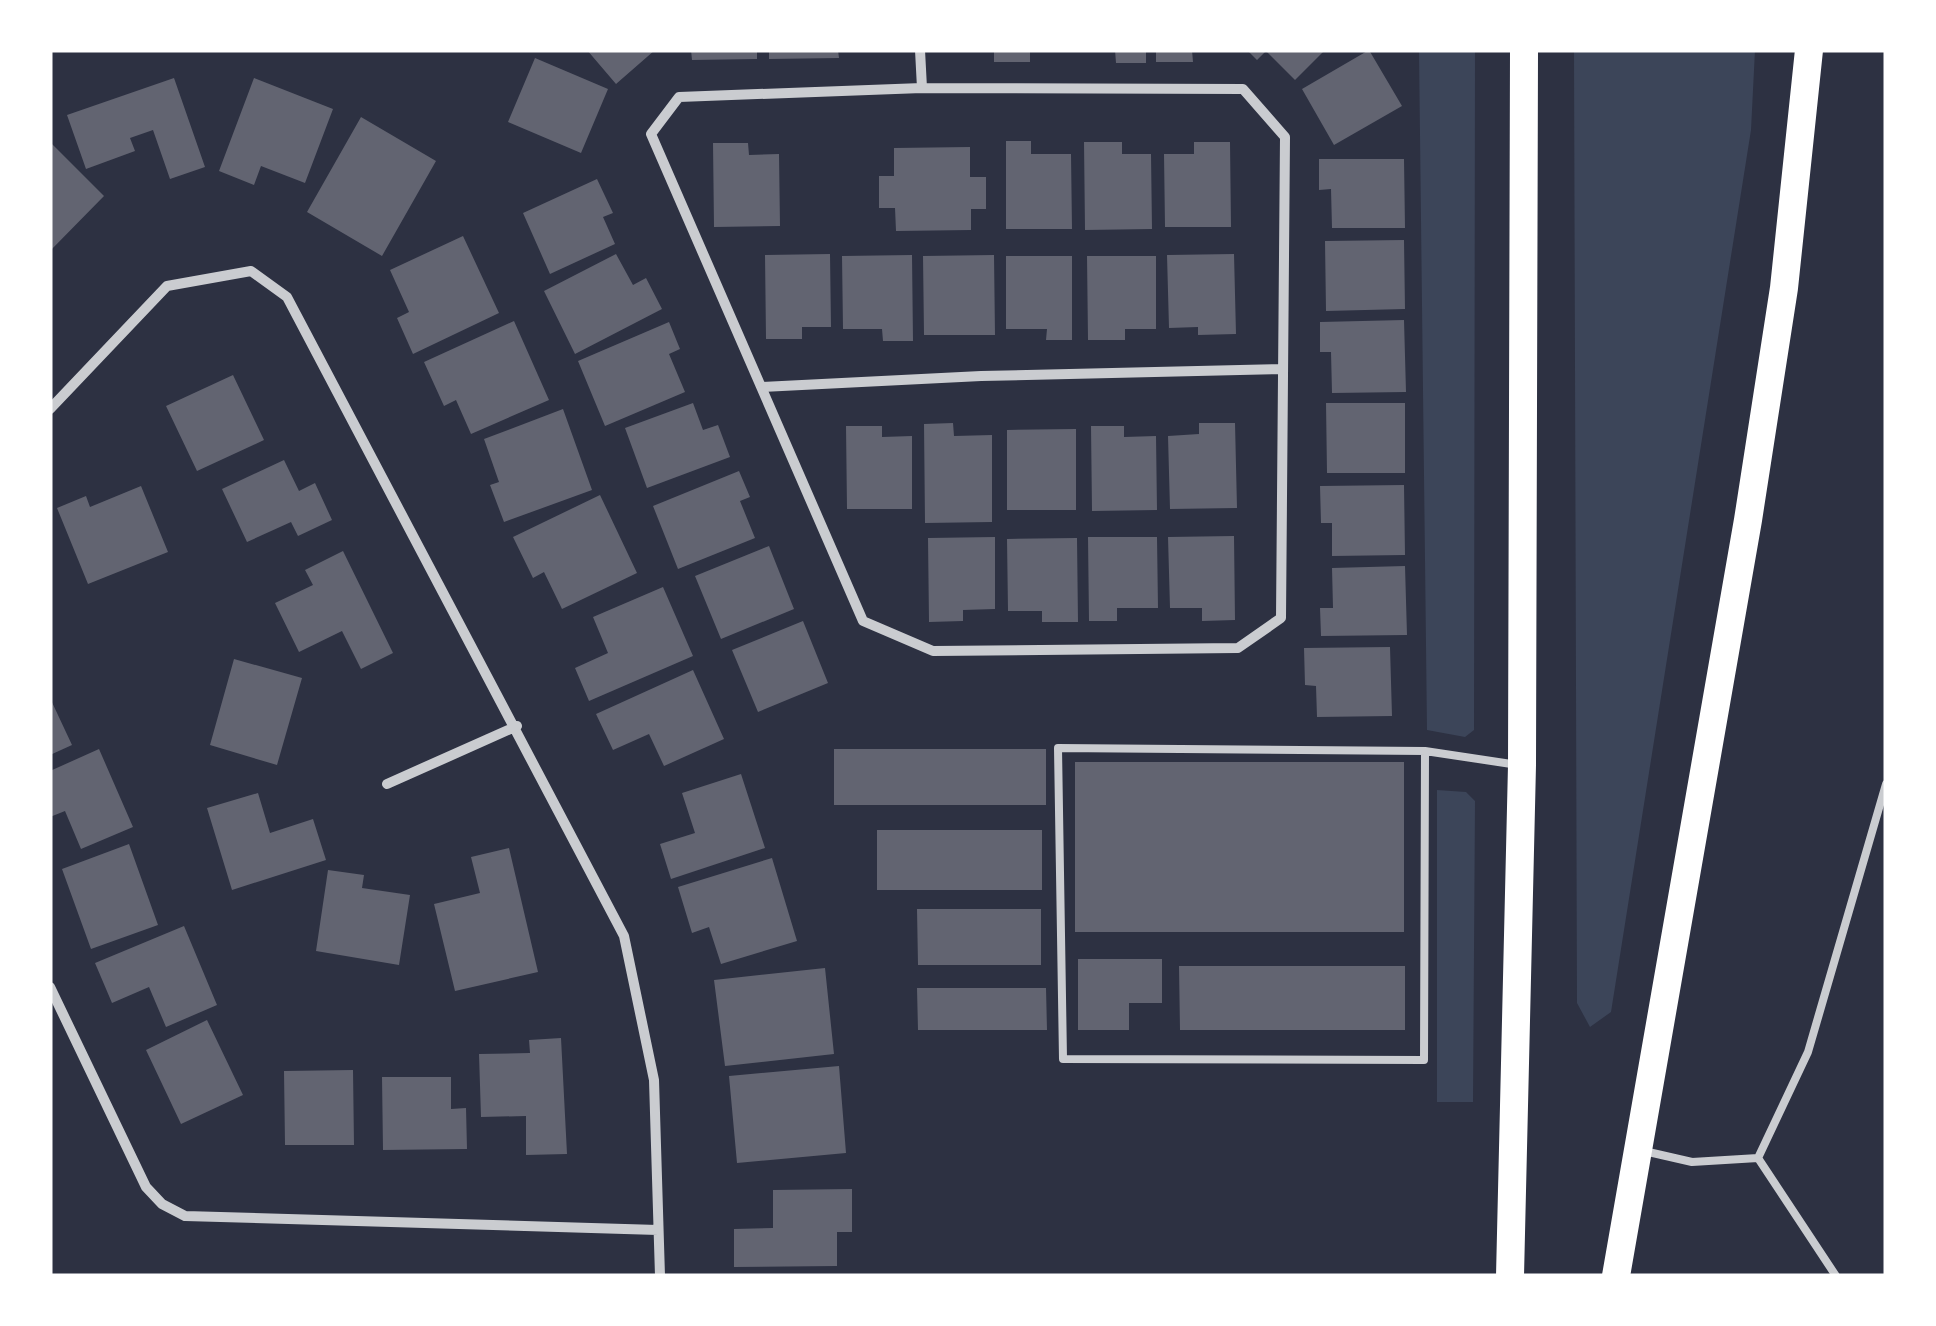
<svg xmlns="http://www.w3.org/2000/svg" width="1936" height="1326" font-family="Roboto,sans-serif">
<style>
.green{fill:#3c4559}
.building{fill:#626471}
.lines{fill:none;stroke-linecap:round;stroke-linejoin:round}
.service{stroke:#caccd0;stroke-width:8}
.minor{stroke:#caccd0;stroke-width:10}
.trunk{stroke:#fff;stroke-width:28}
</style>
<rect width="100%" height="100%" fill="#2d3142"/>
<path class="green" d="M 1419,50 L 1475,50 L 1474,730 L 1465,737 L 1427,730 Z
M 1574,50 L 1755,50 L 1751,130 L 1611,1012 L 1590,1027 L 1577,1003 Z
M 1437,790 L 1466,792 L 1475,801 L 1473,1102 L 1437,1102 Z"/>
<path class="building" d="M 587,50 L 655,50 L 616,84 Z
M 691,50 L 757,50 L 757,59 L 692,60 Z
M 769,50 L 838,50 L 839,58 L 769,59 Z
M 994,50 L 1030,50 L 1030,62 L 994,62 Z
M 1115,50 L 1146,50 L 1146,63 L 1116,63 Z
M 1156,50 L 1192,50 L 1193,62 L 1156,62 Z
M 1247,50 L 1325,50 L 1295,80 L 1266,51 L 1257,60 Z
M 1369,50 L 1402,106 L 1334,145 L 1302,89 Z
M 535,58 L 608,89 L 581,153 L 508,122 Z
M 174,78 L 205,167 L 170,179 L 153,130 L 130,138 L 135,151 L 86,169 L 67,115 Z
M 254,78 L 333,109 L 305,183 L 261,166 L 254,185 L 219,171 Z
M 361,117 L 436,161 L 382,256 L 307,212 Z
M 1006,141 L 1031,141 L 1031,154 L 1071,154 L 1072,229 L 1006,229 Z
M 1084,142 L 1122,142 L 1122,154 L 1151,154 L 1152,229 L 1085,230 Z
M 1194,142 L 1230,142 L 1231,227 L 1165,227 L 1164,154 L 1194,154 Z
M 713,143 L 748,143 L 749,155 L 779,154 L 780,226 L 714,227 Z
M 52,144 L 104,196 L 50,251 L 50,146 Z
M 970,147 L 970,177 L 986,177 L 986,209 L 971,209 L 971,230 L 896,231 L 895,208 L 879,208 L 879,176 L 894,176 L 894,148 Z
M 1319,159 L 1404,159 L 1405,228 L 1332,228 L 1331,189 L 1319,190 Z
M 597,179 L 613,213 L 603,217 L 615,244 L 550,274 L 523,213 Z
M 463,236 L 499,313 L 413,354 L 397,318 L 409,312 L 390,270 Z
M 1404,240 L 1405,309 L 1326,311 L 1325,241 Z
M 616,254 L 633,285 L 646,278 L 662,309 L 575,354 L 544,291 Z
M 830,254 L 831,327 L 802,327 L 802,339 L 766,339 L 765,255 Z
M 1234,254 L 1236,334 L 1198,335 L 1198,327 L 1169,328 L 1167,255 Z
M 912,255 L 913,341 L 883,341 L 882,329 L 843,329 L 842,256 Z
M 994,255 L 995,335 L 924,335 L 923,256 Z
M 1006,256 L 1072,256 L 1072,340 L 1046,340 L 1047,329 L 1006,329 Z
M 1087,256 L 1156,256 L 1156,329 L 1125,329 L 1125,340 L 1088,340 Z
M 1404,320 L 1406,392 L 1332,393 L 1331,352 L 1320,352 L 1320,322 Z
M 514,321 L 549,400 L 471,434 L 456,400 L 444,406 L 424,362 Z
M 669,322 L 680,349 L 669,354 L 685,392 L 605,426 L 578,361 Z
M 233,375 L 264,440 L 197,471 L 166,406 Z
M 693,403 L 703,430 L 718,425 L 730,457 L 647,488 L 625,428 Z
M 1326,403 L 1405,403 L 1405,473 L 1327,473 Z
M 563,409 L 592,490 L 504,522 L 490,485 L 499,482 L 484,439 Z
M 953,423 L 954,436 L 992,435 L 992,522 L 925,523 L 924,424 Z
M 1199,423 L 1235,423 L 1237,508 L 1170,509 L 1168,436 L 1199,434 Z
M 846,426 L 882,426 L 882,437 L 912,436 L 912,509 L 847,509 Z
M 1091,426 L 1124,426 L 1124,437 L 1156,436 L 1157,510 L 1092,511 Z
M 1076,429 L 1076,510 L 1007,510 L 1007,430 Z
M 284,460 L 299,491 L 315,483 L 332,520 L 298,536 L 291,522 L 247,542 L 222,489 Z
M 739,471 L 750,497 L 740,501 L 755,538 L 678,569 L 653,506 Z
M 1404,485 L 1405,555 L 1332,556 L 1332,523 L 1321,523 L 1320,486 Z
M 141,486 L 168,552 L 88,584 L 57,508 L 86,496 L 90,507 Z
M 600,495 L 637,573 L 562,609 L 544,572 L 533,578 L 513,537 Z
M 1234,536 L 1235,620 L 1202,621 L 1202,608 L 1170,608 L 1168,537 Z
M 995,537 L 995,609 L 963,610 L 963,621 L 929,622 L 928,538 Z
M 1088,537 L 1157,537 L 1158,608 L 1117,608 L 1117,621 L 1089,621 Z
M 1077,538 L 1078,622 L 1042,622 L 1042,611 L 1008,611 L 1007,539 Z
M 769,546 L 794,609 L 721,639 L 695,576 Z
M 343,551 L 393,653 L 361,669 L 342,631 L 299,652 L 275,603 L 313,585 L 305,570 Z
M 1405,566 L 1407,635 L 1321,636 L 1320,608 L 1333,608 L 1332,568 Z
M 663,587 L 693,656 L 589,701 L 575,668 L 608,653 L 593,617 Z
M 803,621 L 828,683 L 758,712 L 732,650 Z
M 1390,647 L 1392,716 L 1317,717 L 1316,686 L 1305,685 L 1304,648 Z
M 234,659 L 302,678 L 277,765 L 210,745 Z
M 693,670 L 724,739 L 664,766 L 649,734 L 613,750 L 596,714 Z
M 50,698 L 72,745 L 50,755 Z
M 99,749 L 133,827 L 81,849 L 65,811 L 50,817 L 50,771 Z
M 834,749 L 1046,749 L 1046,805 L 834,805 Z
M 1075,762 L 1404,762 L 1404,932 L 1075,932 Z
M 741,774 L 765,848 L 671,879 L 660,844 L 695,833 L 682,793 Z
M 258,793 L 270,833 L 313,819 L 326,860 L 232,890 L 207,808 Z
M 877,830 L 1042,830 L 1042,890 L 877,890 Z
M 129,844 L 158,925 L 91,949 L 62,869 Z
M 509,848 L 538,972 L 455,991 L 434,904 L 480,893 L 471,857 Z
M 772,858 L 797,941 L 721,964 L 709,927 L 692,933 L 678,887 Z
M 328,870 L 364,875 L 362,888 L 410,895 L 399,965 L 316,951 Z
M 917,909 L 1041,909 L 1041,965 L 918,965 Z
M 184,926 L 217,1005 L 166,1027 L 149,987 L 112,1003 L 95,963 Z
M 1078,959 L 1162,959 L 1162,1003 L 1129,1003 L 1129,1030 L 1078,1030 Z
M 1179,966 L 1405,966 L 1405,1030 L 1180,1030 Z
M 825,968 L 834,1054 L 725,1066 L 714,980 Z
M 917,988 L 1046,988 L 1047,1030 L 918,1030 Z
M 207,1020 L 243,1095 L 181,1124 L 146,1050 Z
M 561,1038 L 567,1154 L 526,1155 L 526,1116 L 481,1117 L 479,1054 L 530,1053 L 529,1040 Z
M 839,1066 L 846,1153 L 737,1163 L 729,1076 Z
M 353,1070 L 354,1145 L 285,1145 L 284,1071 Z
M 382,1077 L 451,1077 L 451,1109 L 466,1108 L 467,1149 L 383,1150 Z
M 852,1189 L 852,1232 L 837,1232 L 837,1266 L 734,1267 L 734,1229 L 773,1228 L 773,1190 Z"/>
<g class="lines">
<path class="service" d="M 1425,751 L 1424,1060 L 1063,1059 L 1058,748 L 1425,751 L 1518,765
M 1644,1151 L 1692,1162 L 1758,1158
M 1758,1158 L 1808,1052 L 1886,784
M 1758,1158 L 1836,1276"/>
<path class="minor" d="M 920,50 L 922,88
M 922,88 L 1243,89 L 1285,137 L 1281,618 L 1238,648 L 933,651 L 863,621 L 651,134 L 679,97 Z
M 762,387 L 981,376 L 1283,369
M 50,409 L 167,286 L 251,271 L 287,297 L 624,936 L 654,1080 L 660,1276
M 387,784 L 517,726
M 50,987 L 146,1187 L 162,1204 L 185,1216 L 658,1230"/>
<path class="trunk" d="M 1510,1276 L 1522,765 L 1524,50
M 1616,1276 L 1748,520 L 1784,288 L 1809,50"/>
</g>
<rect width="1936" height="1326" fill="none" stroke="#ffffff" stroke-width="105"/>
</svg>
